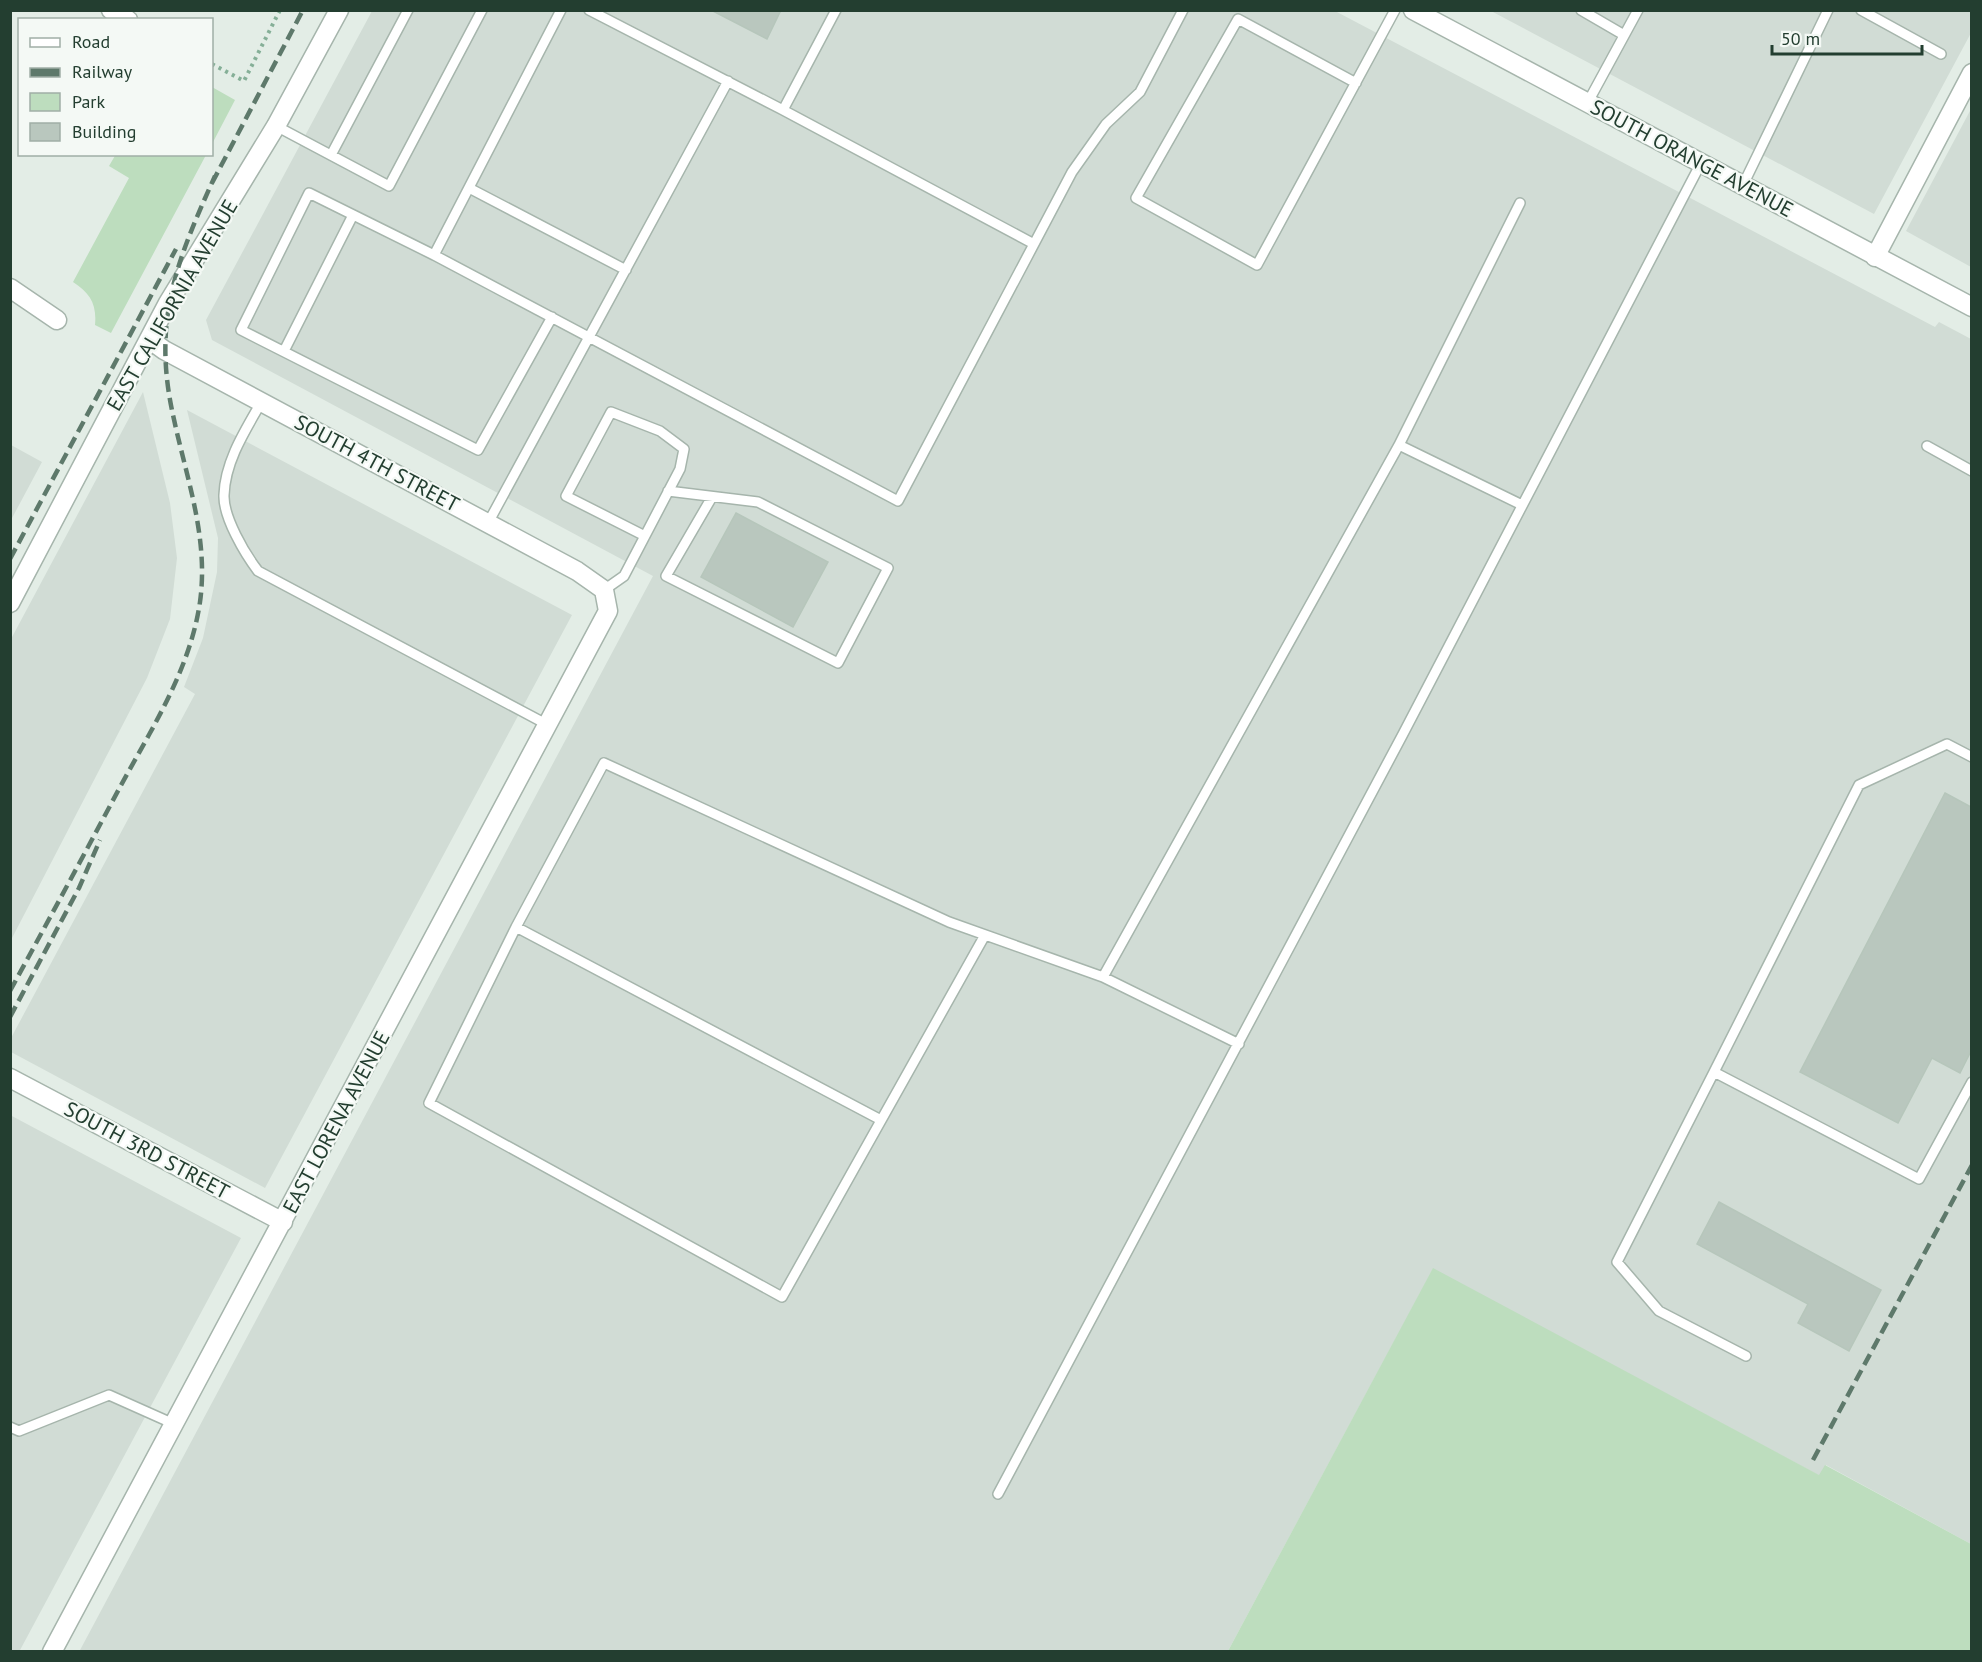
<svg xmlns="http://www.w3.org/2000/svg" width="1982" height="1662" font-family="'PT Sans',sans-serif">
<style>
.built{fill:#d1dcd5}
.green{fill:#bdddbe}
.building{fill:#b9c7be;stroke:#b6c6bb;stroke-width:1.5}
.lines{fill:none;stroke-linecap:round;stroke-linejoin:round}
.service-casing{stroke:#a6b5ac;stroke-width:12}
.minor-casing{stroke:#a6b5ac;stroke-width:21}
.tertiary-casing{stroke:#a6b5ac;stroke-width:21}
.path{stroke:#85af97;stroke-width:4;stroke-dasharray:3 4.5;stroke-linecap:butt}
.service{stroke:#fff;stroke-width:9}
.minor{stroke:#fff;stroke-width:18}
.tertiary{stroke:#fff;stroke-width:18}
.rail{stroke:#5e796b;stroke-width:4.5;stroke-dasharray:12 6;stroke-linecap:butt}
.labels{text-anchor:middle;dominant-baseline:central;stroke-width:4.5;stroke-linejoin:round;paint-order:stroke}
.street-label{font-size:21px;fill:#233e30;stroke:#f4f9f5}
</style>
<rect width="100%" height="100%" fill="#e3ede6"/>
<path class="built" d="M 1971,10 L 1972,31 L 1874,214 L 1491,11 Z
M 372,11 L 1335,11 L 1935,327 L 1939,322 L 1971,339 L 1971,1544 L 1826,1465 L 1820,1476 L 1433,1269 L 1228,1651 L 79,1652 L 653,576 L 212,340 L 206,320 Z
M 1971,109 L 1971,267 L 1906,231 Z
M 143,392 L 170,503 L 177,558 L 170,619 L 147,678 L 11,940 L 11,639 Z
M 187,410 L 572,615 L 265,1188 L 11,1052 L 11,1038 L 195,694 L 184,687 L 203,638 L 217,572 L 218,538 Z
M 11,445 L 42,462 L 11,520 Z
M 10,1115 L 241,1238 L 19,1652 L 10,1651 Z"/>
<path class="green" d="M 212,87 L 235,100 L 212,144 Z
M 116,154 L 206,155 L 111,333 L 95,325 C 97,304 90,293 73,282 L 129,178 L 109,166 Z
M 1433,1268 L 1819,1475 L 1825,1465 L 1971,1544 L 1971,1651 L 1228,1651 Z"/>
<path class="building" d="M 711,10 L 781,10 L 767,39 Z
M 736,513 L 828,562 L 793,627 L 701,577 Z
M 1945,793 L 1971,807 L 1971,1051 L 1960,1073 L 1932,1058 L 1898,1123 L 1800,1072 Z
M 1719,1202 L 1881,1290 L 1849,1351 L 1798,1323 L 1808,1304 L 1697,1244 Z"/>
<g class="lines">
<g class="service-casing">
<path id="service" d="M 561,10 L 434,255 L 898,501 L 1034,244
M 589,10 L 783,110
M 836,10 L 783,110 L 1034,244 L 1072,172 L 1106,124 L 1140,92 L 1183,10
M 1581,10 L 1624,35
M 1861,10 L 1941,54
M 1356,83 L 1238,19 L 1136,198 L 1257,265 C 1303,180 1349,96 1395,10
M 1588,102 L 1638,10
M 276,126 L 389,186 L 482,10
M 331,155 L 408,10
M 1743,185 L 1828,10
M 469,188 L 626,270
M 434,255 L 309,193 L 241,330 L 478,450 L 552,317
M 284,351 L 353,215
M 262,401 C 246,429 225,461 224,495 C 223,517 245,554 258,571 L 548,725
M 1399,445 L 1520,203
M 1927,446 L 1972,471
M 668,491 L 758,502 L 888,568 L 838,663 L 666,576 L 712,497
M 488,523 L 728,81
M 604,590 L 624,576 L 680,469 L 684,449 L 660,431 L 611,412 L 566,496 L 645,536
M 1972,757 L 1947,744 L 1859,785 L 1714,1072 L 1919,1179 L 1972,1082
M 516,927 L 881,1120
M 985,935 L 782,1297 L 429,1103 L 516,927 L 604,763 L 949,922 L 1103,977
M 1239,1044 L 1103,977 L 1399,445 L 1522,505
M 1714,1072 L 1617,1262 L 1659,1311 L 1746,1356
M 10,1427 L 19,1431 L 109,1395 L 174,1424
M 998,1494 L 1403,734 L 1701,163"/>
</g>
<g class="minor-casing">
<path id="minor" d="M 111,10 L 128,20
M 1875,257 L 1972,73
M 10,288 L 57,320
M 10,603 L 168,303 L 276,126 L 339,10
M 10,1078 L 283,1222
M 52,1652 L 608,611 L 604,590 L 577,571 L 164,350 L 149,339"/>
</g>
<g class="tertiary-casing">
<path id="tertiary" d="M 1413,10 L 1972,307"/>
</g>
<path class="path" d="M 212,64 L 244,81 L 280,10"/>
<use href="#service" class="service"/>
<use href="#minor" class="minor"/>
<use href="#tertiary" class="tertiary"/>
<path class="rail" d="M 212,183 L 303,10
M 10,559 L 176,249
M 10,991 C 47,923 84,855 120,787 C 152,728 190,670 200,602 C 209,537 186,477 173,415 C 152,320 177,260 215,176
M 10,1017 L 79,888 L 100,840
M 1813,1460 L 1972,1165"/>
</g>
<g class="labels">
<g class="street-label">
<text transform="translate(1692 158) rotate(28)">SOUTH ORANGE AVENUE</text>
<text transform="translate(172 305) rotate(-60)">EAST CALIFORNIA AVENUE</text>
<text transform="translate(377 463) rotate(28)">SOUTH 4TH STREET</text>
<text transform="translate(336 1122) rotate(-62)">EAST LORENA AVENUE</text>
<text transform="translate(147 1150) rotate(28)">SOUTH 3RD STREET</text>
</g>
</g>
<rect width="1982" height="1662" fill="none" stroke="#233e30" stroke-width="24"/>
<rect x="18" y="18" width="195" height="138" fill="#f4f9f5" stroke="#a0aea6" stroke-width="1.5"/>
<rect x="30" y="38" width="30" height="9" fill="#ffffff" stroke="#a0aea6" stroke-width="1.5"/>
<text x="72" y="48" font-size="18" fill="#233e30">Road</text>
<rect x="30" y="68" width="30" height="9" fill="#5e796b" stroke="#a0aea6" stroke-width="1.5"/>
<text x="72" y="78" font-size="18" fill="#233e30">Railway</text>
<rect x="30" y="93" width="30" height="18" fill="#bdddbe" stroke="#a0aea6" stroke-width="1.5"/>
<text x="72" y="108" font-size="18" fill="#233e30">Park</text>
<rect x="30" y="123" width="30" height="18" fill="#b9c7be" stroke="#a0aea6" stroke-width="1.5"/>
<text x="72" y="138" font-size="18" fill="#233e30">Building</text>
<path d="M1772 45v9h150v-9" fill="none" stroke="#233e30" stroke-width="3"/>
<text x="1781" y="45" font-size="18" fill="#233e30" stroke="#f4f9f5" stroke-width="4.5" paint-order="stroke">50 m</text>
</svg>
